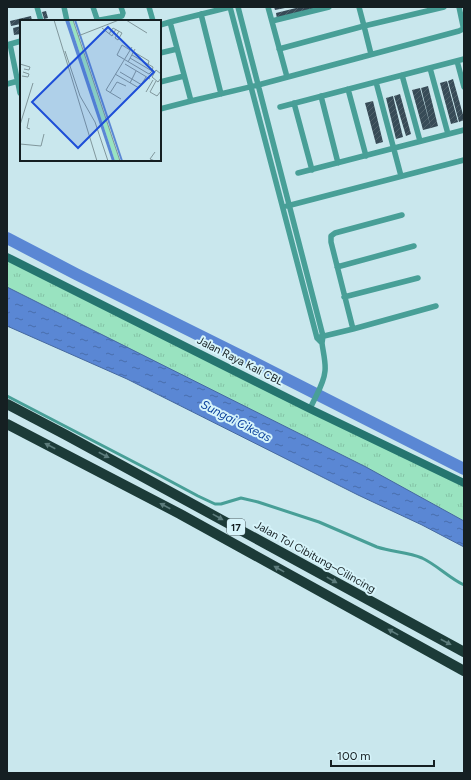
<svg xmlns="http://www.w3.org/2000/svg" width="471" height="780" font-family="Figtree,sans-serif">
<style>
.grass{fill:url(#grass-tufts)}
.water{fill:url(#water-ripples);stroke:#45689f}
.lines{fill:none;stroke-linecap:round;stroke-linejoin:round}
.river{stroke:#5a87d4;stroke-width:12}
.building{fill:url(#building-hatch)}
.service{stroke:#489f97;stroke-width:3}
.minor{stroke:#489f97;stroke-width:5.5}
.secondary{stroke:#25756f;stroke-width:8}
.motorway{stroke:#1c3b38;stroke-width:10}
.oneway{fill:#5d7c7c}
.labels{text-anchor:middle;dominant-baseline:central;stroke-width:4;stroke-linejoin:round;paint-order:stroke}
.shield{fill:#d6f4fa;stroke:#4f5f63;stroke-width:1}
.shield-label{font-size:10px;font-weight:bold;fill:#151f22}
.street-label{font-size:11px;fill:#151f22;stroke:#d6f4fa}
.water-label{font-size:12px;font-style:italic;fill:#0c429d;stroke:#d6f4fa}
.inset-river{fill:none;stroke:#5a87d4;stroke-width:2}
.inset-road{fill:none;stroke:#81979c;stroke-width:1}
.view{fill:#1d4ed8;fill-opacity:0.15;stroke:#1d4ed8;stroke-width:2}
.inset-edge{fill:none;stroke:#151f22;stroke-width:2}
</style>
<defs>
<pattern id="grass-tufts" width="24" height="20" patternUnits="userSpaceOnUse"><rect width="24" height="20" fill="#99e3c0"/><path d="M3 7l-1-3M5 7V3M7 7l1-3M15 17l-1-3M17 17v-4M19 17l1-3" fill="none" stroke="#83c2a5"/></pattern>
<pattern id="water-ripples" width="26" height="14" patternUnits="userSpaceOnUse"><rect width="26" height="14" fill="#5a87d4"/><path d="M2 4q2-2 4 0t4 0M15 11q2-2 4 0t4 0" fill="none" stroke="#496eac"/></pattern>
<pattern id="building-hatch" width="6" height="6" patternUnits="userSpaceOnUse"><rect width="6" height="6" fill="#374b57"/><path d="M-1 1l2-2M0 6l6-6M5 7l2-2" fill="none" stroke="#51626b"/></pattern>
</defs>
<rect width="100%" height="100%" fill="#c9e7ed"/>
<path class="grass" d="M 7,257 L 464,483 L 464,521 L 309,439 L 7,287 Z"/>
<path class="water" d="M 7,287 L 366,467 L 464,521 L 464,547 L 422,525 L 358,495 L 127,379 L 7,326 Z"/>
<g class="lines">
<path class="river" d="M 7,238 L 76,274 L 267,369 L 464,469"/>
</g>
<path class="building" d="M 274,7 L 285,7 L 285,8 L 275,10 Z
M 300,7 L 321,7 L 277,19 L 276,13 Z
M 46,11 L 48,18 L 44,19 L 42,12 Z
M 31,16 L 32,21 L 21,21 L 21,24 L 11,26 L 10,21 Z
M 21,26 L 21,34 L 14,35 L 13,28 Z
M 453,79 L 464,118 L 464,120 L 459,122 L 448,81 Z
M 447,81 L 458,122 L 451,124 L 440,83 Z
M 428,86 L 438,126 L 431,128 L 421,88 Z
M 420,88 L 431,128 L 423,130 L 412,90 Z
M 400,94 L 411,134 L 406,136 L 394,96 Z
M 393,96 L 403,137 L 396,139 L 386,98 Z
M 373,101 L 383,142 L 376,144 L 365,103 Z"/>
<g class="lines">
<path class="service" d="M 7,396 L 157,474 L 198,496 L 215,504 L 221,504 L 241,498 L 258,502 L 319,522 L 377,547 C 392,552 408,552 422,558 C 437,565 449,578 464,585"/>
<path class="minor" d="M 37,7 L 41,21
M 64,7 L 67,21
M 93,7 L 97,19 L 100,20 L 122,16 L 123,13 L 121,7
M 149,7 L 153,21
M 230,7 L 317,338 L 322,343 L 323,336 L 238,7
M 230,7 L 170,22 L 191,101 L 258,85 L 459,31 L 463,29 L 463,26 L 459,7
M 268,7 L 287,77
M 359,7 L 364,26 L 371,54
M 201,14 L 221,94
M 272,21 L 329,7
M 160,25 L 170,22
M 10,44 L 20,93
M 7,45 L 21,41
M 279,49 L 364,26 L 444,7
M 160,53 L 177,49
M 457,61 L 464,87
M 430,68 L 448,134
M 402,75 L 420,141
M 160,82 L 184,76
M 376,82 L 401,176
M 7,84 L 18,81
M 348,89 L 366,156
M 321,96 L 338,163
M 294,103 L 312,170
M 280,107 L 464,59
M 160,109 L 191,101
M 298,173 L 464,130
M 287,206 L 464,160
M 337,267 L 414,246
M 344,297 L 418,278
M 353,329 L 331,242 L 331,236 L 335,233 L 402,215
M 320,337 L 353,329 L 436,306
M 310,409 C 315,397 324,384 325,371 C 326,362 323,352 322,343"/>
<path class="secondary" d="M 7,257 L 310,409 L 464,483"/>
<path class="motorway" d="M 7,404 L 66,435 L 464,652
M 7,424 L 180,514 L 464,671"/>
</g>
<defs><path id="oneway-solid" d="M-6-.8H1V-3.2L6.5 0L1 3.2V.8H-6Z"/></defs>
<g class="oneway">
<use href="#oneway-solid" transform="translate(50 446) rotate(-153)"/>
<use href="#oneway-solid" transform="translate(104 455) rotate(28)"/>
<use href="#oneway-solid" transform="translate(165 506) rotate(-152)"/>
<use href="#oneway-solid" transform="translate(218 517) rotate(29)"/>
<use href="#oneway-solid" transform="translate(279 569) rotate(-151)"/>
<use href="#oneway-solid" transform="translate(332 580) rotate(29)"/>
<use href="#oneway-solid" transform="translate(393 632) rotate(-151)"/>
<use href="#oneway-solid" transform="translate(446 642) rotate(28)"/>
</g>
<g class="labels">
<rect class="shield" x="227" y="519" width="18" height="16" rx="3"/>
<g class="shield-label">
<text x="236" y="527">17</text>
</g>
<g class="street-label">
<text transform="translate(240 361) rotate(27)">Jalan Raya Kali CBL</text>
<text transform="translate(315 557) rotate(29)">Jalan Tol Cibitung–Cilincing</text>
</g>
<g class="water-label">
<text transform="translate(236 421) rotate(27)">Sungai Cikeas</text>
</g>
</g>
<g transform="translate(20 20)">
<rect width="141" height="141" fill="#c9e7ed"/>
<path d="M 49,0 L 53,0 L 100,141 L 95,141 Z" fill="#99e3c0"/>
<path d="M 45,0 L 49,0 L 95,141 L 92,141 Z" fill="#5a87d4"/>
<path class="inset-river" d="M 55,0 L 102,141"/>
<path class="inset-road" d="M 34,0 L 77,141M 53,0 L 100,141M 106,0 L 127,13M 82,8 L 92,16 L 96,9M 89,14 L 93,8 L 102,13 L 98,20 L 95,18 L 99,11M 58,16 L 99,0M 110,30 L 102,25 L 97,35 L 129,54 L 132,51M 45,31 L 60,76 L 75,102 L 88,141M 114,32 L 129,41 L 128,45M 112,35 L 133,47 L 132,51M 110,38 L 132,51M 108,42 L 115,29M 0,44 L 10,47 L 9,50 L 4,49M 105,44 L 130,59M 100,52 L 122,65M 95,54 L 119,68 L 126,57M 141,54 L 136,50 L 132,57 L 138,62 L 141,58M 2,56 L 8,57 L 9,54 L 3,52M 136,61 L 130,72 L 137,76 L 141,71M 110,63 L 116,51M 86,70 L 112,27M 86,70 L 101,79M 126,72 L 133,60M 90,73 L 97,62 L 106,66M 9,98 L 7,108 L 10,109M 0,105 L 13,63M 0,124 L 21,126 L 24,114M 135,132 L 130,139 L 135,141"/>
<path class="view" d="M 88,7 L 134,52 L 58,128 L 12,82 Z"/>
<rect width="141" height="141" class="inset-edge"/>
</g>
<rect width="471" height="780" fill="none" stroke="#151f22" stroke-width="16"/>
<path d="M331 760v6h103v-6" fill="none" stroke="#151f22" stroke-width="2"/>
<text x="337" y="760" font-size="12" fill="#151f22" stroke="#d6f4fa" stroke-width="3" paint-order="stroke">100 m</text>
</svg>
